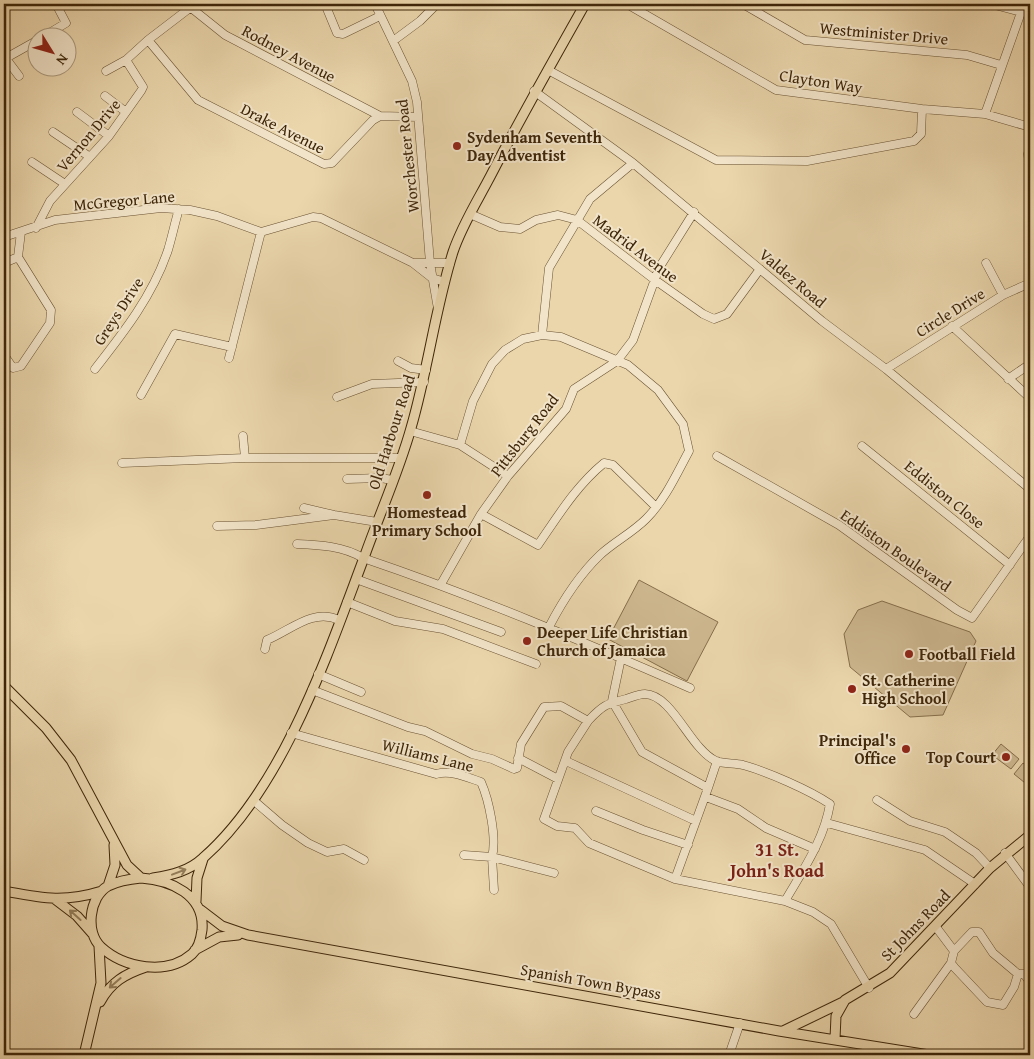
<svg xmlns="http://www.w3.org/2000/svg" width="1034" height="1059" font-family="'Gentium Book Plus',serif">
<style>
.green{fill:#ceb890;stroke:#866f4c}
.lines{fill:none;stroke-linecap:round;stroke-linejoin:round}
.minor-casing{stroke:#695232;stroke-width:9}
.major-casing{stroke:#3e2609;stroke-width:11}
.minor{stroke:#f2e4c9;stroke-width:8}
.major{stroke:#ebd6ac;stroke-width:9}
.oneway{stroke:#947e5a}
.poi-dot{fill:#8f2418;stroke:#f2e4c9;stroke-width:2}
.labels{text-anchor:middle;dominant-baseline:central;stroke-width:4;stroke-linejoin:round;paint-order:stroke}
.street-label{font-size:16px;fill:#3e2609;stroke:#f2e4c9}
.poi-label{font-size:16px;font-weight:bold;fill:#3e2609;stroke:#f2e4c9;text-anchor:start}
.neighbourhood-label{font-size:18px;font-weight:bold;fill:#7a1f14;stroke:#f2e4c9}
</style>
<rect width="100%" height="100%" fill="#ebd6ac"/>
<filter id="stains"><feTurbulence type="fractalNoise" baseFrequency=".004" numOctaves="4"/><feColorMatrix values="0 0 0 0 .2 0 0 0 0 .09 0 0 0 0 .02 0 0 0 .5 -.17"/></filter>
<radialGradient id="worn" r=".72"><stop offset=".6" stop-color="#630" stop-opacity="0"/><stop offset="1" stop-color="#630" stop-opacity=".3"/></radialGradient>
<path class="green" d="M 639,580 L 718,622 L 687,681 L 608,639 Z
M 882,601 L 970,632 L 976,641 L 943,715 L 910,717 L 850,667 L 844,634 L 858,610 Z
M 1001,744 L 1019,759 L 1011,769 L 992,755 Z
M 1023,763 L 1030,769 L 1030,787 L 1014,774 Z"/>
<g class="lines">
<g class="minor-casing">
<path id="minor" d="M 325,4 L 337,33 L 343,34 L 380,16
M 375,4 L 412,81 L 417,102 L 430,263 L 438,309
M 627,4 L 776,90 L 922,109 L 985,114 L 1030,127
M 743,4 L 805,40 L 967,55 L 1001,65
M 991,4 L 1021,12
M 190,7 L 225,35 L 380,116
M 41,38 L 66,23 L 56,4
M 148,40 L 198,100 L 324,164 L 332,163 L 373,120 L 380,116 L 418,117
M 393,41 L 420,21 L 437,4
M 4,56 L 19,76
M 6,58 L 38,40
M 548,70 L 716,160 L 807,161 L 914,141 L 921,134 L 922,109
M 106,71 L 126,60 L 148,40 L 195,4
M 534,91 L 633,163 L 822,321 L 886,369 L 1030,489
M 105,96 L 126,112
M 77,112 L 109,136
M 985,114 L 1024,4
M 53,132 L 90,157
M 1030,145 L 1028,154 L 1030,172
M 32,162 L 65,184
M 470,214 L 500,227 L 520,229 L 536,220 L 558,215 L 577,220 L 655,280 L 703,314 L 714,319 L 727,314 L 760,269
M 36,228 L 50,201 L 109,136 L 141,91 L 143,87 L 126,60
M 4,237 L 55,220 L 161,208 L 190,210 L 217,216 L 261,232 L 313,217 L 321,218 L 413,263 L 432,278 L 445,282
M 4,263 L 18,257 L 21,232
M 413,263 L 450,263
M 986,263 L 1003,295
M 952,326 L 1030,398
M 542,335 L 549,268 L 590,199 L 633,163
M 4,355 L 13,368 L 21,366 L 50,323 L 51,310 L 18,257
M 229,358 L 261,232
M 398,361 L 411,368 L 426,370
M 95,369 C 124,332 153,295 168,250 C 172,237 175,222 179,209
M 886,369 L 1003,295 L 1030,283
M 1008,379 L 1030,364
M 141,395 L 175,334 L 232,347
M 337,397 L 372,384 L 424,382
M 410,431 L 460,445 L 508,476
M 243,436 L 245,458
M 460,445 L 473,401 L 492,364 L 505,350 L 523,339 L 542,335 L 561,337 L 628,365 L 658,390 L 683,424 L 689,451 C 676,475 665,500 646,519 C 632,533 614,542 600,555 C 578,576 563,600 549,627
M 862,446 L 1010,565
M 717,456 L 839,525 L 957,610 L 972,618 L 1030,536
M 122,463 L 245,458 L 401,458
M 347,479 L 381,478 L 392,480
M 304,508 L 334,515 L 377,522
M 481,514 L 538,545 C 558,516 576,486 604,463 L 613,465 L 656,507
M 217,526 L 256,525 L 334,515
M 297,544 C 320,545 343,546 363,558 C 475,596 582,641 690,688
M 356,579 L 501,632
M 441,584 L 481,514 L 508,476 L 566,409 L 574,389 L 617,361 L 633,340 L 659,268 L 694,212
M 347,602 L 395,621 L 443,629 L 536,664
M 265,649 L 267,640 C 291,630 313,608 339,620
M 621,658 L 612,701 L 642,752 L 708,788 L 675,879
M 318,674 L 361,692
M 312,690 L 408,727 L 425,731 L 472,754 L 492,759 L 514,769 L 517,768 L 521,744 L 544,707 L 561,706 L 588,721 C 603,705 606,704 626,699 C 632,697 639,694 645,694 C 673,695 690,749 716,761 C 724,764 734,763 743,765 C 768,772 809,790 830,804 C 824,840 803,870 785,901
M 588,721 L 568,752 L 544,819 L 557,826 L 575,828 L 589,843 L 675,879 L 785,901 L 813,912 L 831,924 L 869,988
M 291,733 L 436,774 C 452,770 466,777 481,782 C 489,800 497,838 492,857 L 554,873
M 518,758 L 558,779
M 566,761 L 696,821
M 708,788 L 717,761
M 706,797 L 738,809 L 766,828 L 815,849
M 253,800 L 282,825 L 308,843 L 327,852 L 344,849 L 364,860
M 877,800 L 910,821 L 945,832 L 976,853 L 990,868
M 596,811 L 643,830 L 688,845
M 827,823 L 925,850 L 975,884
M 1005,853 L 1030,887
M 464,855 L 492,857 L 494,890
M 936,927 L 954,951 L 951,963 L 954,967 L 987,1002 L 1003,1005 L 1014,987 L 1018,974 L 993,953 L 979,932 L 972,932 L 954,951
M 1018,974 L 1024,974 L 1030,982
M 914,1014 L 951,963
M 729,1055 L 740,1023"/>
</g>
<g class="major-casing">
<path id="major" d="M 4,686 L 46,728 L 71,760 L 127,865 L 141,878
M 141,878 C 171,880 205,895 202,930 C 201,938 199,948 192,954 C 167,976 124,968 101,947 C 85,933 89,897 108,886 C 118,881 130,879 141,878 Z
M 153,878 C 172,875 189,871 203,858 C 284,787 328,653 365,555 C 380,513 399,471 411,428 C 428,370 435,309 453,252 C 462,225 478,200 491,175 C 521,117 553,61 585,4
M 108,886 L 115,865 L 114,845
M 4,891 C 42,898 63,903 102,891
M 56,900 L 77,916 L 92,933
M 196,901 L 197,878 L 203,859
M 201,910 L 222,926 L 248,935 L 779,1031 L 929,1055
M 195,950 L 219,937 L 238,935
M 100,1002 C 111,982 125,974 146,967
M 783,1031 L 843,1002
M 835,1039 L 836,1016 L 845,1000 L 890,973 L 990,868 L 1030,835
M 84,1055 L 101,983 L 99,946"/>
</g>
<use href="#minor" class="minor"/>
<use href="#major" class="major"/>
</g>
<defs><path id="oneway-shaft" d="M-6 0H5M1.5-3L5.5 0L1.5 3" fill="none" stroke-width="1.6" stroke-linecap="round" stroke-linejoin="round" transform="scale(1.25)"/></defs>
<g class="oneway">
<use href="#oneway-shaft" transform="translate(179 872) rotate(-21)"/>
<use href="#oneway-shaft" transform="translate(75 915) rotate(-138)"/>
<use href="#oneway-shaft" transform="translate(115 983) rotate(139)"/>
</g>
<g class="poi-dot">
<circle cx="457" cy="146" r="5"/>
<circle cx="427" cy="495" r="5"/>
<circle cx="527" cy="641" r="5"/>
<circle cx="909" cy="654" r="5"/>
<circle cx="852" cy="689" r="5"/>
<circle cx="906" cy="749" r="5"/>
<circle cx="1006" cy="757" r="5"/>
</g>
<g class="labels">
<g class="street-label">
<text transform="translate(884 33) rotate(5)">Westminister Drive</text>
<text transform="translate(289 53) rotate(28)">Rodney Avenue</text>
<text transform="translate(821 81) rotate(9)">Clayton Way</text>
<text transform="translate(283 128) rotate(27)">Drake Avenue</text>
<text transform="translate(88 135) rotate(-50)">Vernon Drive</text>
<text transform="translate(407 156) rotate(-96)">Worchester Road</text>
<text transform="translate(124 200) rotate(-5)">McGregor Lane</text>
<text transform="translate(636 248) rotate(37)">Madrid Avenue</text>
<text transform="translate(793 278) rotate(40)">Valdez Road</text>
<text transform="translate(118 311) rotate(-57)">Greys Drive</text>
<text transform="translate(950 312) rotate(-32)">Circle Drive</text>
<text transform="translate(391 432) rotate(-72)">Old Harbour Road</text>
<text transform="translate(524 435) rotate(-52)">Pittsburg Road</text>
<text transform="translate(945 494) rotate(39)">Eddiston Close</text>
<text transform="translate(896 550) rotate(35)">Eddiston Boulevard</text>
<text transform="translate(428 755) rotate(14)">Williams Lane</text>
<text transform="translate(915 925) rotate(-46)">St Johns Road</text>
<text transform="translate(591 981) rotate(10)">Spanish Town Bypass</text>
</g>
<g class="poi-label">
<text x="467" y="137">Sydenham Seventh<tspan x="467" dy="18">Day Adventist</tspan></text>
<text x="427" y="512" text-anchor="middle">Homestead<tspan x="427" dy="18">Primary School</tspan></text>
<text x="537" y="632">Deeper Life Christian<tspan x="537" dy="18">Church of Jamaica</tspan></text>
<text x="919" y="654">Football Field</text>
<text x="862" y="680">St. Catherine<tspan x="862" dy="18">High School</tspan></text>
<text x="896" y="740" text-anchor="end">Principal's<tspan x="896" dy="18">Office</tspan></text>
<text x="996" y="757" text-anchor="end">Top Court</text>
</g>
<g class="neighbourhood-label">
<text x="777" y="849">31 St.<tspan x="777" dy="21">John's Road</tspan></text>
</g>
</g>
<rect width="1034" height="1059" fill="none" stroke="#ebd6ac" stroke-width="20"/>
<rect x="5" y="5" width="1024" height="1049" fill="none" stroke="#3e2609" stroke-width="2.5"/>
<rect x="10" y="10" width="1014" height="1039" fill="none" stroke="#3e2609"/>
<g transform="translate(52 52) rotate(127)"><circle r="24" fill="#f2e4c9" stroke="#aa987c"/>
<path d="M0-4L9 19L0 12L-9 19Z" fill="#8f2418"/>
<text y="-8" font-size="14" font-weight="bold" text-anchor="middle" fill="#3e2609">N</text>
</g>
<rect width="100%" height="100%" filter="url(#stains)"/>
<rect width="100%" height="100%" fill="url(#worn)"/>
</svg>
